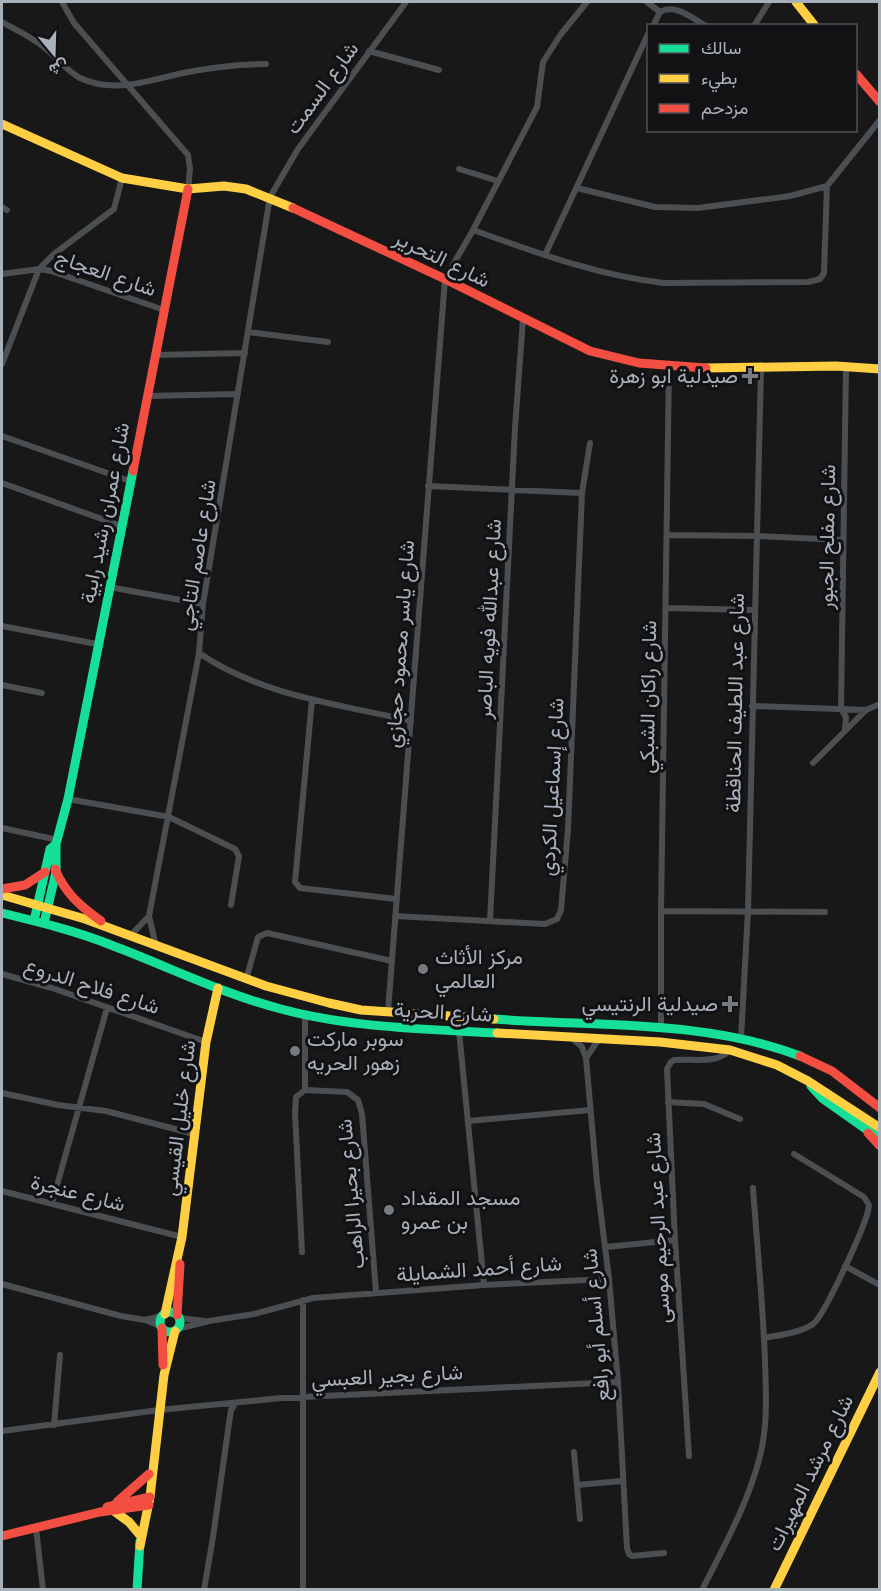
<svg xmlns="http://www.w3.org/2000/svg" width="881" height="1591" font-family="'Fira Sans',Vazirmatn,sans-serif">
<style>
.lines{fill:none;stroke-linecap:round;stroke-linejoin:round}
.street{stroke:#4c4f51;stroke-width:6}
.fast{stroke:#16e098;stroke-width:9}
.slow{stroke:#ffcf43;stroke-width:9}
.jam{stroke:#f24e42;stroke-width:9}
.poi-dot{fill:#767b81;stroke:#121214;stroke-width:2}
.labels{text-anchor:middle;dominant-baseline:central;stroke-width:6;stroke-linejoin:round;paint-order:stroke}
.street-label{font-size:21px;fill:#a8b1ba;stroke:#121214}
.poi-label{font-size:21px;fill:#a8b1ba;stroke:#121214;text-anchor:start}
</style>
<rect width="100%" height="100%" fill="#181818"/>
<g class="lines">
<path class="street" d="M 62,2 L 74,23 L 188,155 L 190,169 L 188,189
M 647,2 L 660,12 L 653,26
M 660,12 C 675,3 692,18 706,26
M 2,22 C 16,30 32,37 45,48 C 57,58 67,71 80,78 C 117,95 151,79 188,72 C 214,67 240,64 266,64
M 754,26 L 769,2
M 369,51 L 439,70
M 459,169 L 498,181
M 577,188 L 655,207 L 698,208 L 790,196 L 827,186 L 880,120
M 2,207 L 7,210
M 473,230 C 535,252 598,276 664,283 L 808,282 L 820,279 L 824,273 L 827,186
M 545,255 L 648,34
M 2,274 L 39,269 L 51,271 L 164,310
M 248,332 L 328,342
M 155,355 L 245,353
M 2,364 L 39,269 L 54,254 L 114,209 L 122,178
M 147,396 L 238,394
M 2,436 L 130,481
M 2,483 L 121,526
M 428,486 L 582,493
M 667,535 L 756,536 L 843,540
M 109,587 L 203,604
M 666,608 L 754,610
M 2,626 L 97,644
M 199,653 C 262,696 339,704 411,721
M 2,685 L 42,693
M 312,700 L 295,882 L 300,888 L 396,899
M 752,706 L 866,710 L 880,704
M 845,729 L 846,717 L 841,709 L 846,366
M 813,763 L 866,710
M 68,799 L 169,817 L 235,849 L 239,856 L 231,905
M 2,828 L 58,840
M 661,911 L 825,912
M 395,916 L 545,924 L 557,919 L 561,910 L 568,829 L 582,493 L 590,443
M 490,921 L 515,428 L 523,319
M 130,936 L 149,916
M 156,946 L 149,916 L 199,653 L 203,604 L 270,197 L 298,149 L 406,2
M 2,974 L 52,988 L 206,1042
M 246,980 L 258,937 L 267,933 L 392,961
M 388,1011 L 445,279 L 473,230 L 537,107 L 543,62 L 561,34 L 587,2
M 661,1028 L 661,911 L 669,366
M 459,1031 L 484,1285
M 741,1038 L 748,911 L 761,368
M 573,1039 L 582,1047 L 586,1058 L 597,1182 L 609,1279 L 618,1382 L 627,1548 L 629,1554 L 632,1556 L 664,1553
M 586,1058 L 599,1039
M 305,1090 L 305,1016
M 2,1093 L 58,1105 L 106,1111 L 194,1134
M 668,1102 L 704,1104 L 740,1119
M 468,1121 L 590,1110
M 2,1191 L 182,1237
M 52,1203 L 107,1008
M 606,1247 L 675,1240
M 302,1252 L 295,1113 L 296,1097 L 305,1090 L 347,1092 L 358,1100 L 362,1114 L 376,1292
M 845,1266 L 880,1285
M 2,1284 L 121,1316 L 145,1320 L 160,1326
M 179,1318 L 205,1321
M 145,1320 L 162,1316
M 177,1329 L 209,1321 L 254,1314 L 313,1298 L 484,1285 L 609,1279
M 764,1338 C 779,1335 800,1333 813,1324 C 825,1315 864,1228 868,1211 L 869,1205 L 864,1197 L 794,1154
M 54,1425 L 60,1355
M 2,1431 L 159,1410 L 281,1398 L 618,1382
M 574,1452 L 580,1519
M 689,1456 L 675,1240 L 667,1069 L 671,1062 L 674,1060 C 693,1058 716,1065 730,1050
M 577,1485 L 622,1481
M 36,1528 L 43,1590
M 204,1590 L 213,1537 L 229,1423 L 231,1410 L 235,1404
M 303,1590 L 303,1300
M 702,1590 C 724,1546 748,1504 760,1456 C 768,1425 766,1393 765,1361 C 763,1303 757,1245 753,1188"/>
<path class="fast" d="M 2,913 C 39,922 76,931 111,945 C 167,966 223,994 281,1009 C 352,1028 425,1029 497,1033
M 34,921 L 50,849 L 56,844
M 44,923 L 56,872 L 56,844 L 68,799 L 133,471
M 494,1019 C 595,1027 703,1019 800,1056
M 811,1086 L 822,1098 L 880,1139
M160 1322a10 10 0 1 1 20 0a10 10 0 1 1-20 0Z
M 137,1590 L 140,1541"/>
<path class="slow" d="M 796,2 L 815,26
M 2,124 L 122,178 L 188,189 L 224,186 L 246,189 L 293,208
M 706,368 L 836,366 L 880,369
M 2,895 L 85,919 L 266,986 L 329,1003 L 361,1010 L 494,1019
M 497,1033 L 660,1042 L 730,1050 L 777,1065 L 808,1081 L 880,1128
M 165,1314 L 182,1237 L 206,1042 L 218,988
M 114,1511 L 129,1522 L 140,1535
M 140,1546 L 150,1497 L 164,1375 L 175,1331
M 774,1590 L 880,1372"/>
<path class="jam" d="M 856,74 L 880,102
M 293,208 L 445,279 L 590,351 L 639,363 L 706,368
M 133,471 L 188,189
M 55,869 C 65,893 80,906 101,921
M 2,889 L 25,885 L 45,872
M 800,1056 L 832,1071 L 880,1108
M 868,1133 L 880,1146
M 177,1315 L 180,1264
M 162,1328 L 163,1365
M 117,1502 L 149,1474
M 107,1507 L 150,1497
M 2,1536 L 100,1512 L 149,1505"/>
</g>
<g class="poi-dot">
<path d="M747 367h6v6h6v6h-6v6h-6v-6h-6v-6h6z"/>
<circle cx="423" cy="969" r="6"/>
<path d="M727 995h6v6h6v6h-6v6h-6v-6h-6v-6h6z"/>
<circle cx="295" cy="1051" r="6"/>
<circle cx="389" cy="1210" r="6"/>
</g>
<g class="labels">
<g class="street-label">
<text transform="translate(322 88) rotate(-54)">شارع السمت</text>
<text transform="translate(442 259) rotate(26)">شارع التحرير</text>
<text transform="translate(106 273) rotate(19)">شارع العجاج</text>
<text transform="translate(105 513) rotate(-79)">شارع عمران رشيد رابية</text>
<text transform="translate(827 537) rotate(-89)">شارع مفلح الجبور</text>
<text transform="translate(197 555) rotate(-81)">شارع عاصم التاجي</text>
<text transform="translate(489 619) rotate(-87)">شارع عبدالله فويه الباصر</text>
<text transform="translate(400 644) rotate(-86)">شارع ياسر محمود حجازي</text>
<text transform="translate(648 697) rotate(-89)">شارع راكان الشبكي</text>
<text transform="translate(735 703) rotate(-89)">شارع عبد اللطيف الحناقطة</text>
<text transform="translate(552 787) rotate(-87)">شارع إسماعيل الكردي</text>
<text transform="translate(92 986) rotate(18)">شارع فلاح الدروع</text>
<text transform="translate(443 1012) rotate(3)">شارع الحرية</text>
<text transform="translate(179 1118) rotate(-83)">شارع خليل القيسي</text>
<text transform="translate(78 1193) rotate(14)">شارع عنجرة</text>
<text transform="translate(351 1194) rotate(-95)">شارع بحيرا الراهب</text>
<text transform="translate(658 1228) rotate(-93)">شارع عبد الرحيم موسى</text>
<text transform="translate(479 1269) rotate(-4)">شارع أحمد الشمايلة</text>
<text transform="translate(596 1325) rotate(-95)">شارع أسلم أبو رافع</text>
<text transform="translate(387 1376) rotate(-3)">شارع بجير العبسي</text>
<text transform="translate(810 1473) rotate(-64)">شارع مرشد المهيرات</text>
</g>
<g class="poi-label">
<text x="738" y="376" text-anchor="end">صيدلية ابو زهرة</text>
<text x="435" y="957">مركز الأثاث<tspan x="435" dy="24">العالمي</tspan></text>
<text x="718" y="1004" text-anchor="end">صيدلية الرنتيسي</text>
<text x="307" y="1039">سوبر ماركت<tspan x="307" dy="24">زهور الحريه</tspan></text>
<text x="401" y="1198">مسجد المقداد<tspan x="401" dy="24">بن عمرو</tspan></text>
</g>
</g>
<rect width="881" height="1591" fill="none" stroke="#a8b1ba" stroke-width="6"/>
<rect x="647" y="24" width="210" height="108" fill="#121214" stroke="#4e5256" stroke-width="1.5"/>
<rect x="659" y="44" width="30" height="9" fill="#16e098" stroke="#4e5256" stroke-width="1.5"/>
<text x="701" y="54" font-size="18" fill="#a8b1ba">سالك</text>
<rect x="659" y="74" width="30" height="9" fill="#ffcf43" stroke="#4e5256" stroke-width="1.5"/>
<text x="701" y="84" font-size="18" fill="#a8b1ba">بطيء</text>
<rect x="659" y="104" width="30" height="9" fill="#f24e42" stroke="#4e5256" stroke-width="1.5"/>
<text x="701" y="114" font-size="18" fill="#a8b1ba">مزدحم</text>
<g transform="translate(54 54) rotate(161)" stroke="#121214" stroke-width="4.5" paint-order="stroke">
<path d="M0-4.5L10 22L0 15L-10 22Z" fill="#a8b1ba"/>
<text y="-9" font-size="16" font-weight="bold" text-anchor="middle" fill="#a8b1ba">ش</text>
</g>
</svg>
